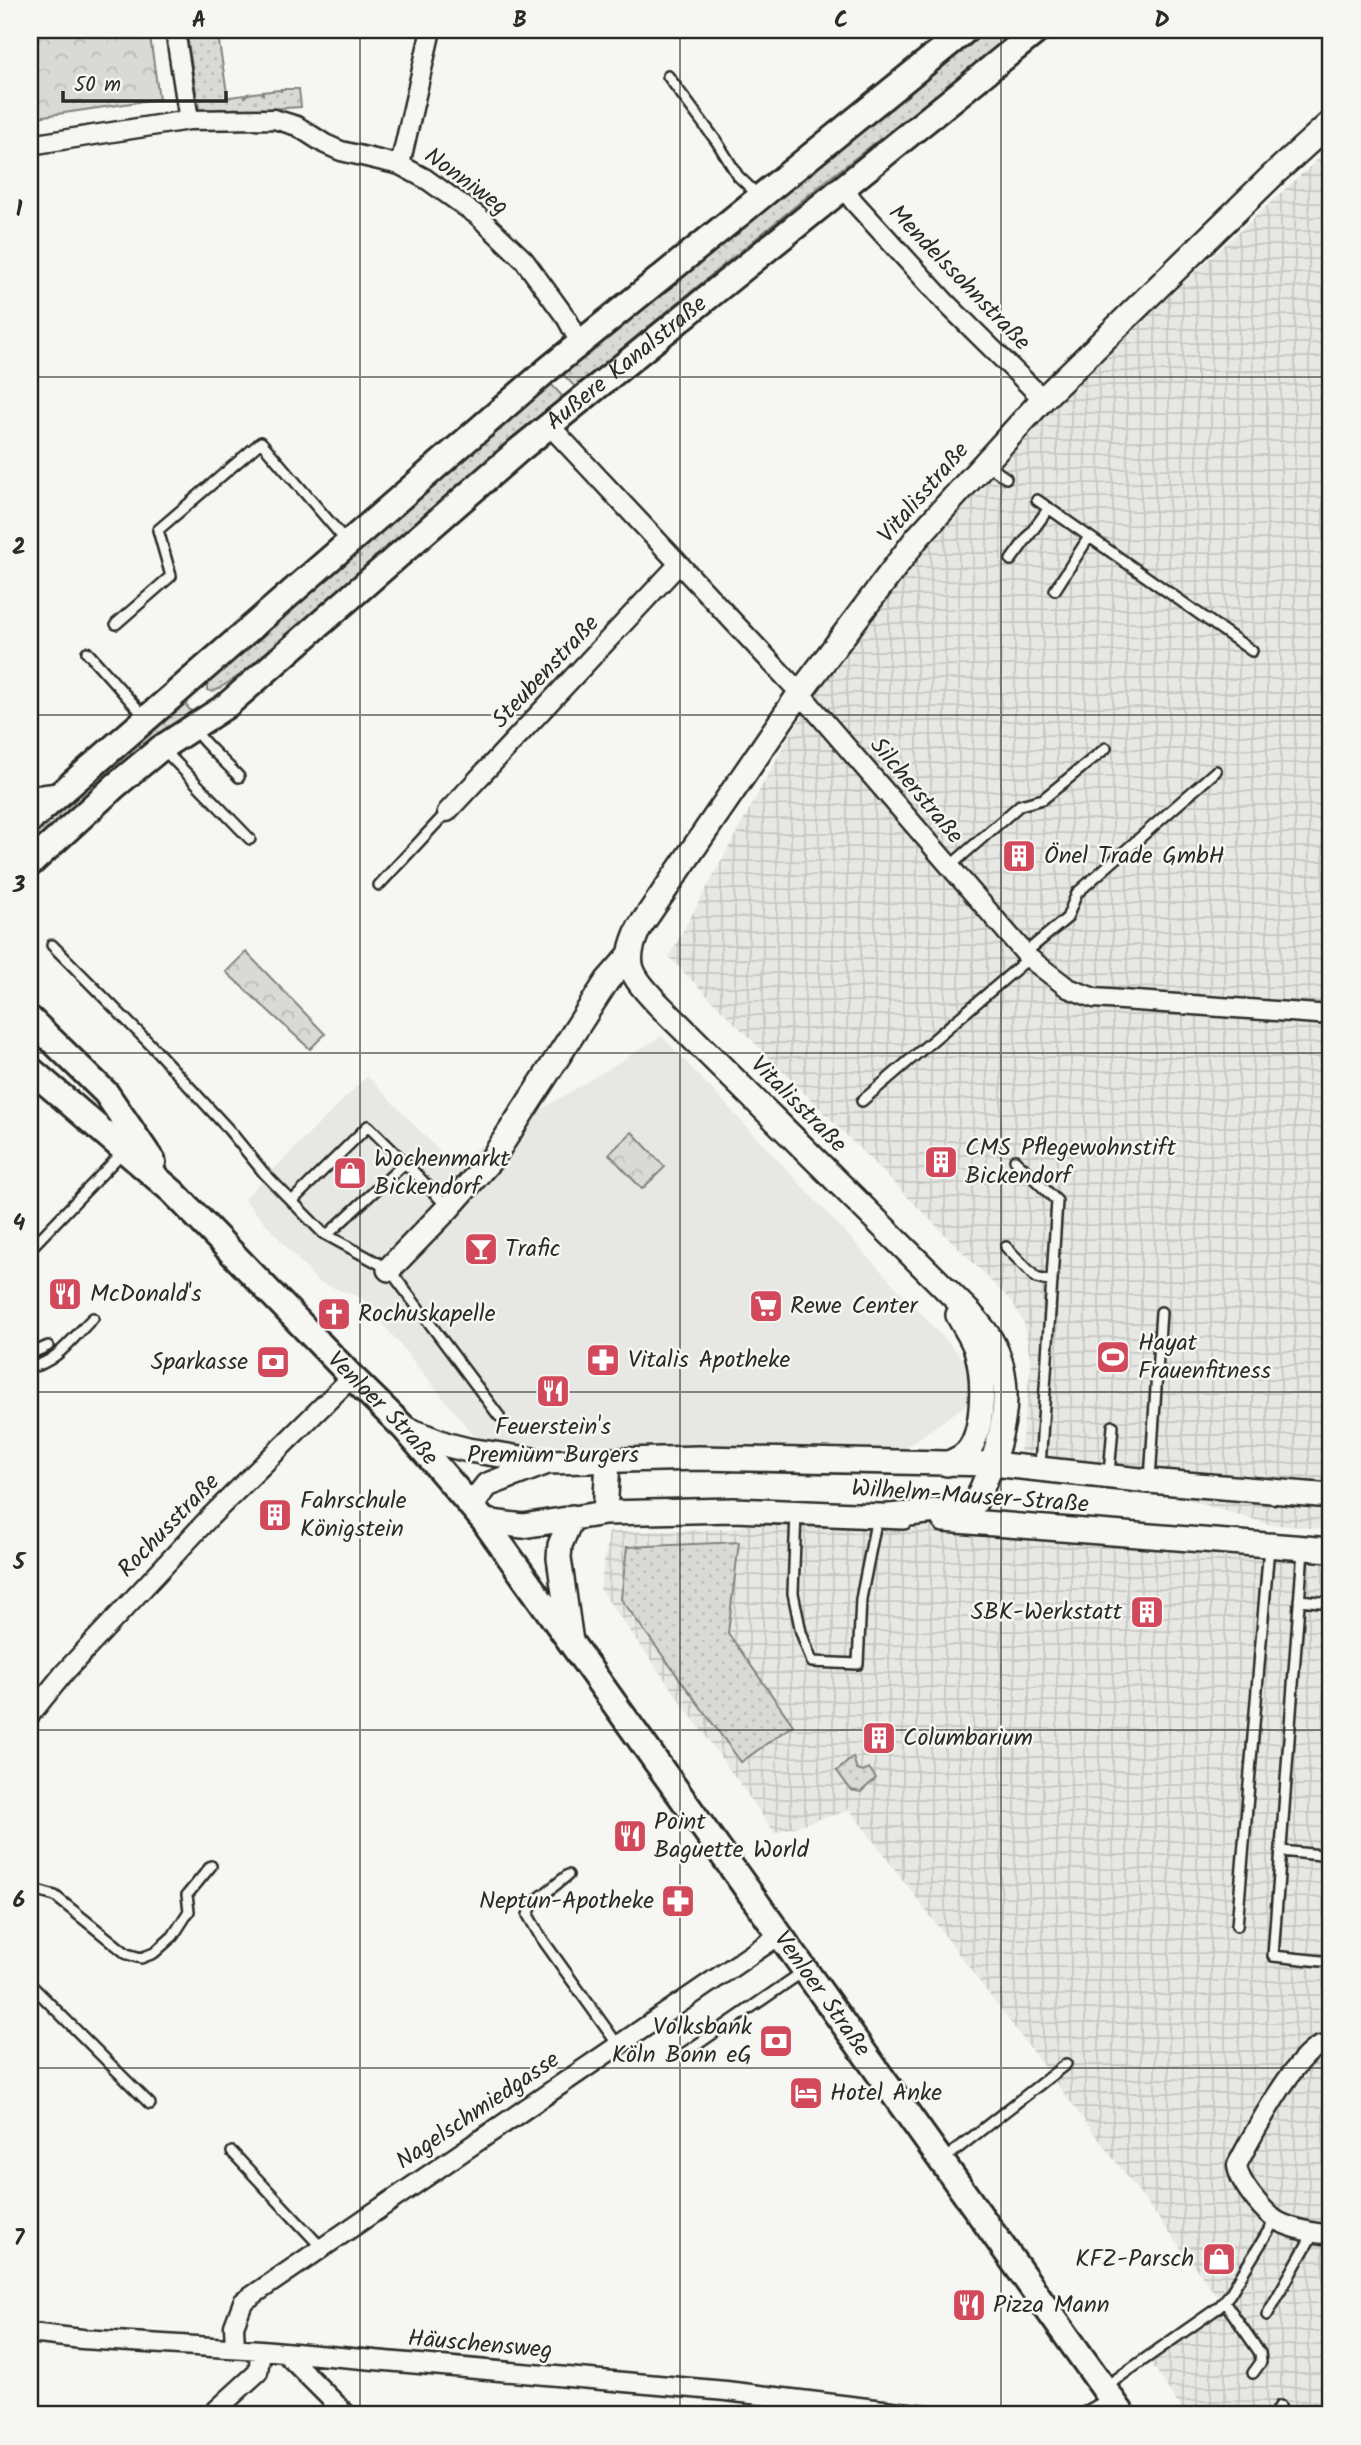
<svg xmlns="http://www.w3.org/2000/svg" width="1361" height="2445" font-family="Kalam,sans-serif">
<style>
.built{fill:#e7e7e3}
.industrial{fill:url(#industrial-grid)}
.grass{fill:url(#grass-dots);stroke:#828280;stroke-width:2}
.park{fill:url(#park-crowns);stroke:#828280;stroke-width:2}
.lines{fill:none;stroke-linecap:round;stroke-linejoin:round}
.service-casing{stroke:#2b2b2b;stroke-width:14}
.minor-casing{stroke:#2b2b2b;stroke-width:23}
.tertiary-casing{stroke:#2b2b2b;stroke-width:28}
.secondary-casing{stroke:#2b2b2b;stroke-width:30}
.service{stroke:#f6f6f2;stroke-width:9}
.minor{stroke:#f6f6f2;stroke-width:18}
.tertiary{stroke:#f6f6f2;stroke-width:23}
.secondary{stroke:#f6f6f2;stroke-width:24}
.grid{fill:none;stroke:#2b2b2b;stroke-width:2;stroke-opacity:0.55}
.labels{text-anchor:middle;dominant-baseline:central;stroke-width:5;stroke-linejoin:round;paint-order:stroke}
.street-label{font-size:24px;fill:#2b2b2b;stroke:#f6f6f2}
.poi-label{font-size:24px;fill:#2b2b2b;stroke:#f6f6f2;text-anchor:start}
.neatline{fill:none;stroke:#2b2b2b;stroke-width:2.5}
.grid-label{font-size:23px;text-anchor:middle;font-weight:bold;fill:#2b2b2b}
</style>
<defs>
<pattern id="industrial-grid" width="8" height="8" patternUnits="userSpaceOnUse" patternTransform="scale(1.75)"><rect width="8" height="8" fill="#e7e7e3"/><path d="M0 4h8M4 0v8" fill="none" stroke="#c6c6c3"/></pattern>
<pattern id="grass-dots" width="8" height="8" patternUnits="userSpaceOnUse" patternTransform="scale(1.75)"><rect width="8" height="8" fill="#d9d9d5"/><path d="M2 2h.1M6 6h.1" fill="none" stroke="#babab7" stroke-width="1.8" stroke-linecap="round"/></pattern>
<pattern id="park-crowns" width="20" height="18" patternUnits="userSpaceOnUse" patternTransform="scale(1.75)"><rect width="20" height="18" fill="#d9d9d5"/><path d="M2 6a3 3 0 1 1 6 0M12 15a3 3 0 1 1 6 0" fill="none" stroke="#babab7"/></pattern>
</defs>
<rect width="100%" height="100%" fill="#f6f6f2"/>
<filter id="ink" filterUnits="userSpaceOnUse"><feTurbulence type="fractalNoise" baseFrequency=".0143" numOctaves="2"/><feDisplacementMap in="SourceGraphic" scale="14" xChannelSelector="R" yChannelSelector="G"/><feConvolveMatrix kernelMatrix="1 2 1 2 8 2 1 2 1" color-interpolation-filters="sRGB"/></filter>
<g filter="url(#ink)">
<path class="built" d="M 662,1036 L 968,1364 L 967,1404 L 898,1453 L 480,1443 L 362,1298 L 318,1282 L 244,1199 L 367,1076 L 452,1164 Z"/>
<path class="industrial" d="M 1331,147 L 1331,1530 L 1268,1524 L 1033,1452 L 1020,1453 L 1031,1364 L 1024,1324 L 1013,1303 L 669,957 L 792,731 L 925,540 L 1038,417 Z
M 797,1516 L 1001,1529 L 1331,1564 L 1331,2408 L 1327,2415 L 1185,2415 L 1147,2356 L 1220,2300 L 850,1810 L 775,1833 L 600,1589 L 609,1532 L 730,1529 Z"/>
<path class="grass" d="M 186,30 L 217,30 L 228,99 L 230,97 L 244,95 L 245,97 L 247,94 L 261,92 L 263,94 L 263,92 L 279,90 L 281,91 L 281,89 L 299,89 L 301,107 L 203,113 L 199,109 Z
M 984,30 L 1021,30 L 832,176 L 575,387 L 561,372 L 897,97 Z
M 549,382 L 564,398 L 286,640 L 250,669 L 213,692 L 207,690 L 207,682 Z
M 184,703 L 191,711 L 141,752 L 30,850 L 30,839 Z
M 739,1542 L 728,1633 L 793,1725 L 741,1762 L 621,1599 L 627,1547 Z
M 853,1757 L 857,1770 L 863,1772 L 869,1768 L 876,1778 L 861,1792 L 851,1790 L 837,1771 Z"/>
<path class="park" d="M 30,30 L 149,30 L 159,99 L 30,118 Z
M 246,952 L 325,1034 L 310,1049 L 226,972 Z
M 632,1132 L 665,1167 L 642,1189 L 609,1154 Z"/>
<g class="lines">
<g class="service-casing">
<path id="service" d="M 668,76 L 717,142 L 738,176 L 759,196
M 986,464 L 1006,478
M 1037,500 L 1252,651
M 1011,560 L 1049,508
M 1055,590 L 1089,537
M 116,624 L 171,576 L 158,530 L 261,442 L 346,541
M 87,652 L 146,718
M 194,729 C 207,748 224,760 239,777
M 163,749 L 250,839
M 949,867 L 1020,805 L 1043,799 L 1106,748
M 379,885 L 447,812
M 52,945 L 150,1044 L 229,1130 L 264,1173 L 323,1233 L 389,1269 L 499,1416
M 1025,953 L 1067,918 L 1077,893 L 1216,771
M 862,1101 L 1029,958
M 1015,1160 L 1057,1201 L 1040,1467
M 292,1201 L 368,1126 L 405,1163
M 327,1235 L 405,1163 L 447,1206
M 1006,1247 L 1036,1278 L 1052,1282
M 30,1249 L 123,1152
M 30,1354 L 48,1346
M 30,1367 C 56,1364 75,1335 93,1318
M 1109,1474 L 1113,1426
M 1150,1479 L 1161,1312
M 796,1513 L 793,1593 L 801,1632 L 812,1662 L 858,1664 L 861,1599 L 877,1517
M 1303,1550 L 1273,1956 L 1331,1962
M 1299,1600 L 1331,1603
M 1281,1851 L 1331,1856
M 568,1875 L 533,1903 L 528,1915 L 540,1936 L 618,2045
M 30,1889 L 55,1896 L 127,1954 L 141,1958 L 154,1953 L 173,1936 L 189,1911 L 187,1895 L 211,1866
M 1237,1926 L 1269,1547
M 30,1984 L 150,2104
M 685,2053 L 804,1971
M 232,2152 L 322,2248
M 943,2160 L 1066,2064
M 1224,2301 L 1260,2353 L 1261,2362 L 1253,2373
M 1267,2315 L 1314,2232
M 1105,2387 L 1219,2307 L 1230,2294 L 1275,2220
M 1275,2415 L 1280,2406"/>
</g>
<g class="minor-casing">
<path id="minor" d="M 175,30 L 189,120
M 30,145 L 189,120 L 274,119 L 297,126 L 325,144 L 341,151 L 400,165 L 426,179 L 478,216 L 524,260 L 567,319 L 580,343
M 400,165 L 431,30
M 843,187 L 854,202 L 947,304 L 1043,399
M 550,426 L 800,693 L 1029,958 L 1068,988 L 1094,998 L 1331,1015
M 30,796 L 62,792
M 447,812 L 678,565
M 30,1715 L 64,1673 L 210,1517 L 352,1377
M 1331,2046 C 1327,2046 1324,2045 1320,2046 C 1295,2054 1250,2140 1237,2165 C 1238,2181 1260,2207 1273,2218 C 1284,2227 1318,2235 1331,2234
M 30,2333 L 82,2339 L 261,2350 L 726,2391 L 925,2415
M 235,2348 L 234,2326 L 243,2302 L 781,1934
M 284,2352 L 347,2415
M 211,2415 L 258,2372 L 261,2350
M 1089,2415 L 1113,2401"/>
</g>
<g class="tertiary-casing">
<path id="tertiary" d="M 389,1269 L 449,1207 L 494,1156 L 607,981 L 628,957
M 404,1428 L 448,1445 L 468,1450 L 548,1462 L 699,1458 L 993,1464 L 1149,1481 L 1331,1496
M 947,1464 C 953,1461 961,1458 966,1453 C 985,1433 984,1378 977,1353 C 974,1340 964,1327 958,1315
M 471,1506 L 487,1485 L 545,1463
M 605,1513 L 608,1462
M 890,1516 L 965,1508 L 975,1503 C 998,1456 1020,1390 991,1340 C 986,1331 978,1323 971,1314 L 657,1003 C 631,975 622,964 639,928 L 800,693 L 917,538 L 1043,399 L 1275,173 L 1331,122
M 944,1520 L 1331,1550
M 484,1521 L 523,1526 L 605,1513 L 733,1510 L 903,1517
M 571,1642 L 559,1558 L 560,1545 L 572,1517"/>
</g>
<g class="secondary-casing">
<g id="secondary">
<path d="M 30,820 L 547,370 L 966,30"/>
<path id="s1" d="M 30,864 L 115,786 L 161,748 L 226,706 L 519,450 L 1038,30"/>
<path d="M 30,1019 L 106,1093 L 153,1162"/>
<path id="s2" d="M 30,1069 L 173,1192 L 352,1377 L 404,1428 L 484,1521 L 1123,2415"/>
</g>
</g>
<use href="#service" class="service"/>
<use href="#minor" class="minor"/>
<use href="#tertiary" class="tertiary"/>
<use href="#secondary" class="secondary"/>
</g>
</g>
<path class="grid" d="M 360,30 L 360,2415M 680,30 L 680,2415M 1001,30 L 1001,2415M 30,377 L 1331,377M 30,715 L 1331,715M 30,1053 L 1331,1053M 30,1392 L 1331,1392M 30,1730 L 1331,1730M 30,2068 L 1331,2068"/>
<defs>
<g id="building-square" transform="scale(1.75)"><rect x="-9" y="-9" width="18" height="18" rx="4" fill="#d1495b" stroke="#f6f6f2"/><path d="M-4-6H4V6H1V3H-1V6H-4ZM-2.5-4.3h1.7v1.8h-1.7ZM.8-4.3h1.7v1.8H.8ZM-2.5-1h1.7V.8h-1.7ZM.8-1h1.7V.8H.8Z" fill="#fff"/></g>
<g id="shop-square" transform="scale(1.75)"><rect x="-9" y="-9" width="18" height="18" rx="4" fill="#d1495b" stroke="#f6f6f2"/><path d="M-5-2.5h2.3a2.7 3.5 0 0 1 5.4 0H5L5.5 6h-11ZM-1.5-2.5h3a1.5 2.3 0 0 0-3 0Z" fill="#fff"/></g>
<g id="bar-square" transform="scale(1.75)"><rect x="-9" y="-9" width="18" height="18" rx="4" fill="#d1495b" stroke="#f6f6f2"/><path d="M-6-5H6L.8 .8V4.5H3.5V6h-7V4.5H-.8V.8Z" fill="#fff"/></g>
<g id="restaurant-square" transform="scale(1.75)"><rect x="-9" y="-9" width="18" height="18" rx="4" fill="#d1495b" stroke="#f6f6f2"/><path d="M-5-6h1v4h1v-4h1v4h1v-4h1v5L-1.5 .5V6h-2V.5L-5-1ZM5-6V6H3V1.5H1.5Q1.5-4 5-6Z" fill="#fff"/></g>
<g id="supermarket-square" transform="scale(1.75)"><rect x="-9" y="-9" width="18" height="18" rx="4" fill="#d1495b" stroke="#f6f6f2"/><path d="M-6-5.5h2.5l.6 2H6L4.5 2H-2.5L-4.4-4H-6ZM-1.5 3.2a1.3 1.3 0 1 0 .1 0ZM3 3.2a1.3 1.3 0 1 0 .1 0Z" fill="#fff"/></g>
<g id="church-square" transform="scale(1.75)"><rect x="-9" y="-9" width="18" height="18" rx="4" fill="#d1495b" stroke="#f6f6f2"/><path d="M-1.2-6h2.4v3.5h3.3v2.4h-3.3V6h-2.4V-.1h-3.3v-2.4h3.3Z" fill="#fff"/></g>
<g id="stadium-square" transform="scale(1.75)"><rect x="-9" y="-9" width="18" height="18" rx="4" fill="#d1495b" stroke="#f6f6f2"/><path d="M0-5a6.5 5 0 1 0 0 10a6.5 5 0 1 0 0-10ZM-3.5-1.8h7v3.6h-7Z" fill="#fff"/></g>
<g id="pharmacy-square" transform="scale(1.75)"><rect x="-9" y="-9" width="18" height="18" rx="4" fill="#d1495b" stroke="#f6f6f2"/><path d="M-2-6h4v4h4v4h-4v4h-4v-4h-4v-4h4Z" fill="#fff"/></g>
<g id="bank-square" transform="scale(1.75)"><rect x="-9" y="-9" width="18" height="18" rx="4" fill="#d1495b" stroke="#f6f6f2"/><path d="M-6-4H6V4H-6ZM0-2.3a2.3 2.3 0 1 0 0 4.6a2.3 2.3 0 1 0 0-4.6Z" fill="#fff"/></g>
<g id="hotel-square" transform="scale(1.75)"><rect x="-9" y="-9" width="18" height="18" rx="4" fill="#d1495b" stroke="#f6f6f2"/><path d="M-6-4.5h1.5V1H6V5H4.5V3h-9V5H-6ZM-4 0a1.8 1.8 0 1 1 3.6 0ZM.5 0V-2.5h3Q6-2.5 6 0Z" fill="#fff"/></g>
</defs>
<g fill-rule="evenodd">
<use href="#building-square" x="1019" y="856"/>
<use href="#building-square" x="941" y="1162"/>
<use href="#shop-square" x="350" y="1173"/>
<use href="#bar-square" x="481" y="1249"/>
<use href="#restaurant-square" x="65" y="1294"/>
<use href="#supermarket-square" x="766" y="1306"/>
<use href="#church-square" x="334" y="1314"/>
<use href="#stadium-square" x="1113" y="1357"/>
<use href="#pharmacy-square" x="603" y="1360"/>
<use href="#bank-square" x="273" y="1362"/>
<use href="#restaurant-square" x="553" y="1391"/>
<use href="#building-square" x="275" y="1515"/>
<use href="#building-square" x="1147" y="1612"/>
<use href="#building-square" x="879" y="1738"/>
<use href="#restaurant-square" x="630" y="1836"/>
<use href="#pharmacy-square" x="678" y="1901"/>
<use href="#bank-square" x="776" y="2041"/>
<use href="#hotel-square" x="806" y="2093"/>
<use href="#shop-square" x="1219" y="2259"/>
<use href="#restaurant-square" x="969" y="2305"/>
</g>
<g class="labels">
<g class="street-label">
<text transform="translate(466 182) rotate(36)">Nonniweg</text>
<text transform="translate(959 278) rotate(46)">Mendelssohnstraße</text>
<text stroke="none"><textPath href="#s1" startOffset="780">Äußere Kanalstraße</textPath></text>
<text transform="translate(924 493) rotate(-49)">Vitalisstraße</text>
<text transform="translate(546 672) rotate(-47)">Steubenstraße</text>
<text transform="translate(916 791) rotate(50)">Silcherstraße</text>
<text transform="translate(798 1105) rotate(45)">Vitalisstraße</text>
<text stroke="none"><textPath href="#s2" startOffset="490">Venloer Straße</textPath></text>
<text transform="translate(970 1497) rotate(4)">Wilhelm-Mauser-Straße</text>
<text transform="translate(169 1526) rotate(-46)">Rochusstraße</text>
<text stroke="none"><textPath href="#s2" startOffset="1223">Venloer Straße</textPath></text>
<text transform="translate(478 2111) rotate(-34)">Nagelschmiedgasse</text>
<text transform="translate(480 2345) rotate(5)">Häuschensweg</text>
</g>
<g class="poi-label">
<text x="1044" y="856">Önel Trade GmbH</text>
<text x="965" y="1148">CMS Pflegewohnstift<tspan x="965" dy="28">Bickendorf</tspan></text>
<text x="374" y="1159">Wochenmarkt<tspan x="374" dy="28">Bickendorf</tspan></text>
<text x="505" y="1249">Trafic</text>
<text x="90" y="1294">McDonald's</text>
<text x="790" y="1306">Rewe Center</text>
<text x="358" y="1314">Rochuskapelle</text>
<text x="1138" y="1343">Hayat<tspan x="1138" dy="28">Frauenfitness</tspan></text>
<text x="628" y="1360">Vitalis Apotheke</text>
<text x="248" y="1362" text-anchor="end">Sparkasse</text>
<text x="553" y="1427" text-anchor="middle">Feuerstein's<tspan x="553" dy="28">Premium Burgers</tspan></text>
<text x="300" y="1501">Fahrschule<tspan x="300" dy="28">Königstein</tspan></text>
<text x="1122" y="1612" text-anchor="end">SBK-Werkstatt</text>
<text x="903" y="1738">Columbarium</text>
<text x="654" y="1822">Point<tspan x="654" dy="28">Baguette World</tspan></text>
<text x="654" y="1901" text-anchor="end">Neptun-Apotheke</text>
<text x="752" y="2027" text-anchor="end">Volksbank<tspan x="752" dy="28">Köln Bonn eG</tspan></text>
<text x="830" y="2093">Hotel Anke</text>
<text x="1194" y="2259" text-anchor="end">KFZ-Parsch</text>
<text x="993" y="2305">Pizza Mann</text>
</g>
</g>
<rect width="1361" height="2445" fill="none" stroke="#f6f6f2" stroke-width="77"/>
<path d="M63 91v10h163v-10" fill="none" stroke="#2b2b2b" stroke-width="3.5"/>
<text x="74" y="91" font-size="21" fill="#2b2b2b" stroke="#f6f6f2" stroke-width="5" paint-order="stroke">50 m</text>
<rect x="38" y="38" width="1284" height="2368" class="neatline"/>
<g class="grid-label">
<text x="199" y="27">A</text>
<text x="520" y="27">B</text>
<text x="841" y="27">C</text>
<text x="1162" y="27">D</text>
<text x="19" y="216">1</text>
<text x="19" y="554">2</text>
<text x="19" y="892">3</text>
<text x="19" y="1230">4</text>
<text x="19" y="1569">5</text>
<text x="19" y="1907">6</text>
<text x="19" y="2245">7</text>
</g>
</svg>
